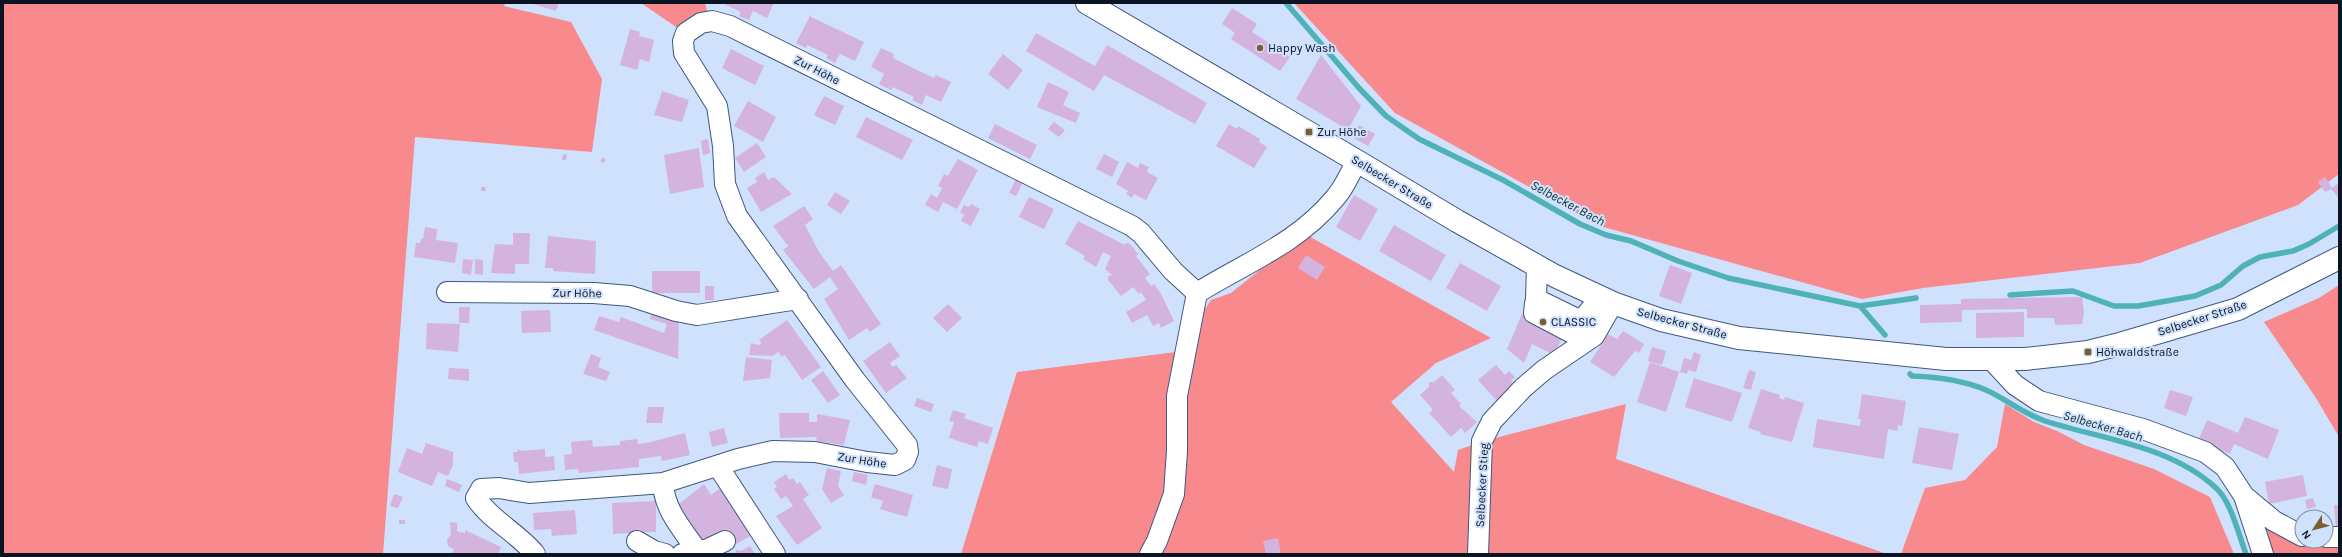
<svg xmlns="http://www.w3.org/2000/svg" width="2342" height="557" font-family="Karla,sans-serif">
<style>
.green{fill:#f8898c}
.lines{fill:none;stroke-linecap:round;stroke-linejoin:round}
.stream{stroke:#4fb2b7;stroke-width:5.5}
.building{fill:#d5b3df}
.minor-casing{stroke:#3f587f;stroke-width:22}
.major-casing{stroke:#3f587f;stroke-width:24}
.minor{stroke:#fff;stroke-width:20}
.major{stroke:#fff;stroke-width:22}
.poi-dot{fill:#795e30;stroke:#cfe1fd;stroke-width:1.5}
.labels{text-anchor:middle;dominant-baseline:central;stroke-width:4;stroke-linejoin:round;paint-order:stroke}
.poi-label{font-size:12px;fill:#0a1423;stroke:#cfe1fd;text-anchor:start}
.street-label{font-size:12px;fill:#0a1423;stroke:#cfe1fd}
.water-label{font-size:13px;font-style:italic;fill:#102f30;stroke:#cfe1fd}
</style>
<rect width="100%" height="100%" fill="#cfe1fd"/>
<path class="green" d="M 3,3 L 505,3 L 504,6 L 571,22 L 602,79 L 592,152 L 415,137 L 383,554 L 3,554 Z
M 641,3 L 705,3 L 707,11 L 679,29 Z
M 1294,3 L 2339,3 L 2339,174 L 2298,205 L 2140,263 L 1923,288 L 1862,299 L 1600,226 L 1395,113 Z
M 1305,234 L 1491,338 L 1436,363 L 1391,402 L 1454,472 L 1458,450 L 1478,443 L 1470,554 L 961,554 L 1017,372 L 1176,352 L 1211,300 L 1231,293 Z
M 2339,285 L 2339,437 L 2316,398 L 2264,322 L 2319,298 Z
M 1626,404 L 1616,459 L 1887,554 L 1485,554 L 1488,440 Z
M 2005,404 L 2034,422 L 2057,431 L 2084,445 L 2154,469 L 2210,497 L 2234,554 L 1901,554 L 1925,488 L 1965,480 L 1997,447 Z
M 2258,520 L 2307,541 L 2339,545 L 2339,554 L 2269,554 Z"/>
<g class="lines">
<path class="stream" d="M 1286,3 L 1359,88 L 1386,116 L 1419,139 L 1503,180 L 1580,224 L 1606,235 L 1631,241 L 1678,261 L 1728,278 L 1860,306 L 1885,335
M 2010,295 L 2073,291 L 2114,306 L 2138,306 L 2195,296 L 2221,285 L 2243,266 L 2260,257 L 2293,251 L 2309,244 L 2339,226
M 1860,306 L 1916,298
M 1910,374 L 1912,376 C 1937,377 1963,380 1986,390 C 2006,399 2024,414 2045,421 C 2102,439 2171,446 2216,488 C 2231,501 2239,536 2246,554"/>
</g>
<path class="building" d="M 530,3 L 559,3 L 556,11 Z
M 722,3 L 774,3 L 767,18 L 753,11 L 749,20 L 739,16 L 741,12 Z
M 1232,8 L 1257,24 L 1252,32 L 1290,57 L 1280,71 L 1231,39 L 1235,33 L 1222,24 Z
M 811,14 L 811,17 L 864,42 L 855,61 L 840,54 L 835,63 L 826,58 L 828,55 L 807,45 L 806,48 L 796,43 Z
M 630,29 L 640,32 L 639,36 L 654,40 L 649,62 L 640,59 L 637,70 L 620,65 Z
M 1036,33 L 1095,66 L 1107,45 L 1207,103 L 1195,124 L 1104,75 L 1094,91 L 1026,51 Z
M 881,48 L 894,54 L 893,58 L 915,69 L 934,78 L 936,75 L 951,82 L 941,102 L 926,95 L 922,105 L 912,100 L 914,97 L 893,87 L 891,90 L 879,84 L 884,74 L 871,67 Z
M 731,49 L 764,66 L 755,85 L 722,68 Z
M 1003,54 L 1023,70 L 1008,90 L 988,74 Z
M 1321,55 L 1361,106 L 1348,130 L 1296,99 Z
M 1048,82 L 1069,92 L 1063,105 L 1080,113 L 1076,123 L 1037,107 Z
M 662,91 L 689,100 L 682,122 L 654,115 Z
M 824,96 L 844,106 L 835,125 L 814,115 Z
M 748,101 L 776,117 L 763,142 L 734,126 Z
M 866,117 L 913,140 L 902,160 L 856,137 Z
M 1054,122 L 1065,130 L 1059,137 L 1048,129 Z
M 995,124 L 1037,145 L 1030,159 L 988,138 Z
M 1229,124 L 1237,129 L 1238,126 L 1260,139 L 1259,142 L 1267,147 L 1254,168 L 1216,146 Z
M 1359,125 L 1375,134 L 1368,146 L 1352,137 Z
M 708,139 L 710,153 L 703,155 L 701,141 Z
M 757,143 L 766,157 L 744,172 L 735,158 Z
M 699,148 L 704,187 L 670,194 L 664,155 Z
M 563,154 L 567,155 L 566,160 L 562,160 Z
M 1104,154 L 1119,162 L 1112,177 L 1096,169 Z
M 603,157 L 606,160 L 603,163 L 600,161 Z
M 958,159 L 978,170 L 957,209 L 943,202 L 938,212 L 925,205 L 931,194 L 937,198 L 942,188 L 938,186 L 944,174 L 948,176 Z
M 1127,162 L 1138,168 L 1140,163 L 1149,167 L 1147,172 L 1158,178 L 1146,200 L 1134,194 L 1132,198 L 1126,194 L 1128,191 L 1116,184 Z
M 764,172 L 768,180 L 774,177 L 792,194 L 761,212 L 747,188 L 757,182 L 755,178 Z
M 2325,177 L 2332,188 L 2339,183 L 2339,198 L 2331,189 L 2325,192 L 2318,182 Z
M 1016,179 L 1023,182 L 1016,196 L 1009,193 Z
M 481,187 L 485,187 L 486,191 L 481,191 Z
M 835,192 L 850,201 L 841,214 L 827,205 Z
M 1354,195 L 1378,209 L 1360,241 L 1336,227 Z
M 1029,197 L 1054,209 L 1044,229 L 1019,217 Z
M 971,204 L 980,209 L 971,226 L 961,221 L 964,215 L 960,212 L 964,205 L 969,207 Z
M 804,206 L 813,219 L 805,225 L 819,252 L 833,271 L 841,265 L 881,324 L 870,332 L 867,328 L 849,340 L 824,299 L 838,289 L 830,277 L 814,289 L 783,250 L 788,246 L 773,226 Z
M 1078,221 L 1125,245 L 1126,243 L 1130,244 L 1138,254 L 1136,256 L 1150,274 L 1145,278 L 1151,286 L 1154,284 L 1160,292 L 1174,321 L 1161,328 L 1159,323 L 1153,326 L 1147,315 L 1132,323 L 1126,312 L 1146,300 L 1141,292 L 1139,294 L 1133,287 L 1121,296 L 1108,280 L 1108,276 L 1112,275 L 1105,269 L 1111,256 L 1103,252 L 1096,267 L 1083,259 L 1085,256 L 1065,244 Z
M 1394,225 L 1446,255 L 1431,281 L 1379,251 Z
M 425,227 L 437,229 L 436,240 L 458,243 L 455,263 L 414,257 L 416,243 L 420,243 L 421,239 L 423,239 Z
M 513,233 L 530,233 L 529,264 L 515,264 L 515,274 L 491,273 L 495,244 L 513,245 Z
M 548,236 L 596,241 L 595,274 L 553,271 L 553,268 L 545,268 Z
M 1306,255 L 1325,267 L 1317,280 L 1298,268 Z
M 463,259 L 473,260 L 471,275 L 462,273 Z
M 475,259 L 483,260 L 483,275 L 475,274 Z
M 1460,263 L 1501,286 L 1487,311 L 1446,288 Z
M 1670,265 L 1692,273 L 1681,304 L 1659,296 Z
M 652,271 L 700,271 L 700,293 L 652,293 Z
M 705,286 L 714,286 L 714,300 L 705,300 Z
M 2082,297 L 2084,313 L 2082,324 L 2055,325 L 2054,318 L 2027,318 L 2027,309 L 1962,310 L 1962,322 L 1920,323 L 1920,305 L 1961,304 L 1961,299 Z
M 948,304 L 962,318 L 947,332 L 933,318 Z
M 459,307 L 470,307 L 469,323 L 459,323 Z
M 550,310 L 551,332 L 522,333 L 521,311 Z
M 652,311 L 679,319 L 678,359 L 594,330 L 599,316 L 619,322 L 621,317 L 664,333 L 667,324 L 650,319 Z
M 2024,312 L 2024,337 L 1976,338 L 1976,313 Z
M 1522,314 L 1562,338 L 1554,355 L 1532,344 L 1524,363 L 1507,349 Z
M 787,320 L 821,367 L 802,380 L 785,355 L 782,357 L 778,352 L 773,356 L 749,355 L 751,343 L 758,345 L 762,343 L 759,340 Z
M 427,323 L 460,324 L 458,352 L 426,349 Z
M 1623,331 L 1644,344 L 1639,353 L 1635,351 L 1614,377 L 1590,362 L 1608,334 L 1617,339 Z
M 890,342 L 900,356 L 890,363 L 893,367 L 896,365 L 907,378 L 886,393 L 863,361 Z
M 1652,347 L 1666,351 L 1662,365 L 1648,361 Z
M 1694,352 L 1701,355 L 1696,372 L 1688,370 L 1687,374 L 1680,372 L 1684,358 L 1691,360 Z
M 591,354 L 601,358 L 598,367 L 610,372 L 606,381 L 583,374 Z
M 746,357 L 772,360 L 770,378 L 743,381 Z
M 1650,362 L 1679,372 L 1666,412 L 1637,402 Z
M 1496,365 L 1505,375 L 1509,371 L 1515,377 L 1511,381 L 1516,388 L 1499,403 L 1478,380 Z
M 449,368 L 469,369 L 469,381 L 448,379 Z
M 1749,370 L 1756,372 L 1751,390 L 1743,388 Z
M 823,371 L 840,395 L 828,403 L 811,380 Z
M 1442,375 L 1455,390 L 1451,393 L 1461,404 L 1459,406 L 1477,422 L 1465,433 L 1461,428 L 1451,437 L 1429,413 L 1433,410 L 1420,395 L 1429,387 L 1429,382 L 1434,382 Z
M 1694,378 L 1742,393 L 1732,422 L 1685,407 Z
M 1761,389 L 1780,395 L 1779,398 L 1784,400 L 1785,397 L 1804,403 L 1792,442 L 1760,434 L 1761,432 L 1748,428 Z
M 2170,390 L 2193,397 L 2186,416 L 2164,408 Z
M 1862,394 L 1906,401 L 1902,426 L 1898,425 L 1897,431 L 1888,429 L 1884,459 L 1813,447 L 1817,419 L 1860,426 L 1861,419 L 1858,419 Z
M 917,398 L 934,404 L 931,412 L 914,406 Z
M 648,407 L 664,407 L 662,423 L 646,423 Z
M 953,410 L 966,414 L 964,418 L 993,428 L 988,444 L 979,441 L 977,447 L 949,438 L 954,422 L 949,421 Z
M 779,413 L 809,413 L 809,422 L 817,422 L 817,414 L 850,420 L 844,445 L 817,441 L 816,437 L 780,438 Z
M 2245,417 L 2279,430 L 2268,459 L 2234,444 L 2230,454 L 2198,441 L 2207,420 L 2238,433 Z
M 1919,427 L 1959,434 L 1952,470 L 1912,463 Z
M 724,428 L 728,443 L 712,447 L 709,432 Z
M 685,433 L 690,455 L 662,461 L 661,456 L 639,459 L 639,467 L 579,473 L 578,469 L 565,470 L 564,455 L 572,454 L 571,442 L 592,440 L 593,447 L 620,445 L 620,441 L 637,439 L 638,444 L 651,442 Z
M 426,443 L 453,452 L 453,465 L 448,476 L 438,472 L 432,486 L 398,472 L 407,448 L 422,454 Z
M 517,449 L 521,451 L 545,449 L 545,457 L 554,456 L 555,470 L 519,474 L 518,462 L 514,462 L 513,452 L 517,452 Z
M 937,465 L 952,469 L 948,489 L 932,486 Z
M 827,468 L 841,471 L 838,486 L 844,495 L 831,503 L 822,489 Z
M 854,472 L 868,475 L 866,485 L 852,481 Z
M 786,474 L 789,480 L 793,478 L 797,484 L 800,482 L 809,495 L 803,499 L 822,528 L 797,545 L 776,516 L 793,506 L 786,496 L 781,499 L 774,489 L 777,487 L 774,482 Z
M 2303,475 L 2307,496 L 2269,504 L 2265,482 Z
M 447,479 L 462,485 L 459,492 L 445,486 Z
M 704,484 L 711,495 L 721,488 L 754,534 L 736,544 L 725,529 L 704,544 L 678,505 Z
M 875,484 L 913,495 L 907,517 L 880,509 L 883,501 L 871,497 Z
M 394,494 L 403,497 L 398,508 L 390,506 Z
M 2313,498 L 2316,507 L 2307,509 L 2305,500 Z
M 656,501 L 656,532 L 638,532 L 630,535 L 630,533 L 613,534 L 612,503 Z
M 2334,505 L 2339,505 L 2339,528 L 2336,528 Z
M 575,510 L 577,534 L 552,536 L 551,529 L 534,530 L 533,513 Z
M 399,520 L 405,520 L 405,524 L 399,524 Z
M 450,522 L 457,523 L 457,531 L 465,533 L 465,530 L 501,547 L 498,554 L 452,554 L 454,549 L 448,546 L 447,540 L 451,534 Z
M 1278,538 L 1281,554 L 1266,554 L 1263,541 Z
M 750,546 L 755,554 L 735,554 L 736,550 L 741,551 Z"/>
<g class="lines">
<g class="minor-casing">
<path id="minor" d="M 1537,266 L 1536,299 L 1581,321 L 1600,298
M 447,292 L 594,293 L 630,296 L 676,311 L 697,315 L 798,299
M 1535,303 L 1534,313 L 1572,333 L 1581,321
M 1991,359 L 2015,385 L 2039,401 L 2143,429 L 2205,452 L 2225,467 L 2244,496 L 2263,554
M 718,466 L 775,554
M 663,483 C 664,510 683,530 698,552
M 2244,496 L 2274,521 L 2302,536
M 2326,537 L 2339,537
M 637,541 L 654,551 L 665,554
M 535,554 C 519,534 488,518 476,498 L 481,489 L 499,488 L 529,493 L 663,483 L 738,459 L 773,451 L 815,452 L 867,462 L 895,465 L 905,460 L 908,452 L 907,445 L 855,380 L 737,216 L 725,184 L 723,146 L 717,106 L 684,53 L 683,41 L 686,33 L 701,23 L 712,21 L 730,26 L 1132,226 L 1141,233 L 1173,271 L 1197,293
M 682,554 L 708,549 L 725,541
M 1150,554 L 1157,541 L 1174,494 L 1177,451 L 1177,396 L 1197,293 C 1245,263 1297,244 1335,198 C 1345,187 1350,173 1357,161
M 1478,554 L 1482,441 L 1492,421 L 1523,388 L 1544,370 L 1594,336 L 1613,303"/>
</g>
<g class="major-casing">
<path id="major" d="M 1087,3 L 1357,161 L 1457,221 L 1555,276 L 1613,303 L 1661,320 L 1739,338 L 1946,359 L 2025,359 L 2088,352 L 2116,345 L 2238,309 L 2339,258"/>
</g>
<use href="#minor" class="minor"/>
<use href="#major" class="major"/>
</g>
<g class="poi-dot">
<circle cx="1260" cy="48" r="4"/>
<rect x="1305" y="128" width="8" height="8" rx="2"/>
<circle cx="1543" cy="322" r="4"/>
<rect x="2084" y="348" width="8" height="8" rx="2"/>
</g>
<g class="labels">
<g class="poi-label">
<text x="1268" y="48">Happy Wash</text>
<text x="1317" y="132">Zur Höhe</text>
<text x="1551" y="322">CLASSIC</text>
<text x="2096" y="352">Höhwaldstraße</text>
</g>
<g class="street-label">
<text transform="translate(817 70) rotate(27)">Zur Höhe</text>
<text transform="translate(1392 182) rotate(31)">Selbecker Straße</text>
<text transform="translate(577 293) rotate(1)">Zur Höhe</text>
<text transform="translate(2202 318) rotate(-18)">Selbecker Straße</text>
<text transform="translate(1682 323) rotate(15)">Selbecker Straße</text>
<text transform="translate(862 460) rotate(9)">Zur Höhe</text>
<text transform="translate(1482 485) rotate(-87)">Selbecker Stieg</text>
</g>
<g class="water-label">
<text transform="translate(1568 203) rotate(28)">Selbecker Bach</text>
<text transform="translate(2103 426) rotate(16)">Selbecker Bach</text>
</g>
</g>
<rect width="2342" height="557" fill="none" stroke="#0a1423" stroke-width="8"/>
<g transform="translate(2314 529) rotate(234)"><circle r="19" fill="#cfe1fd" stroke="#808fa6"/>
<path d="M0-3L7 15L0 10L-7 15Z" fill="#795e30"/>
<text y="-6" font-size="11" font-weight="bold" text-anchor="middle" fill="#0a1423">N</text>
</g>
</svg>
